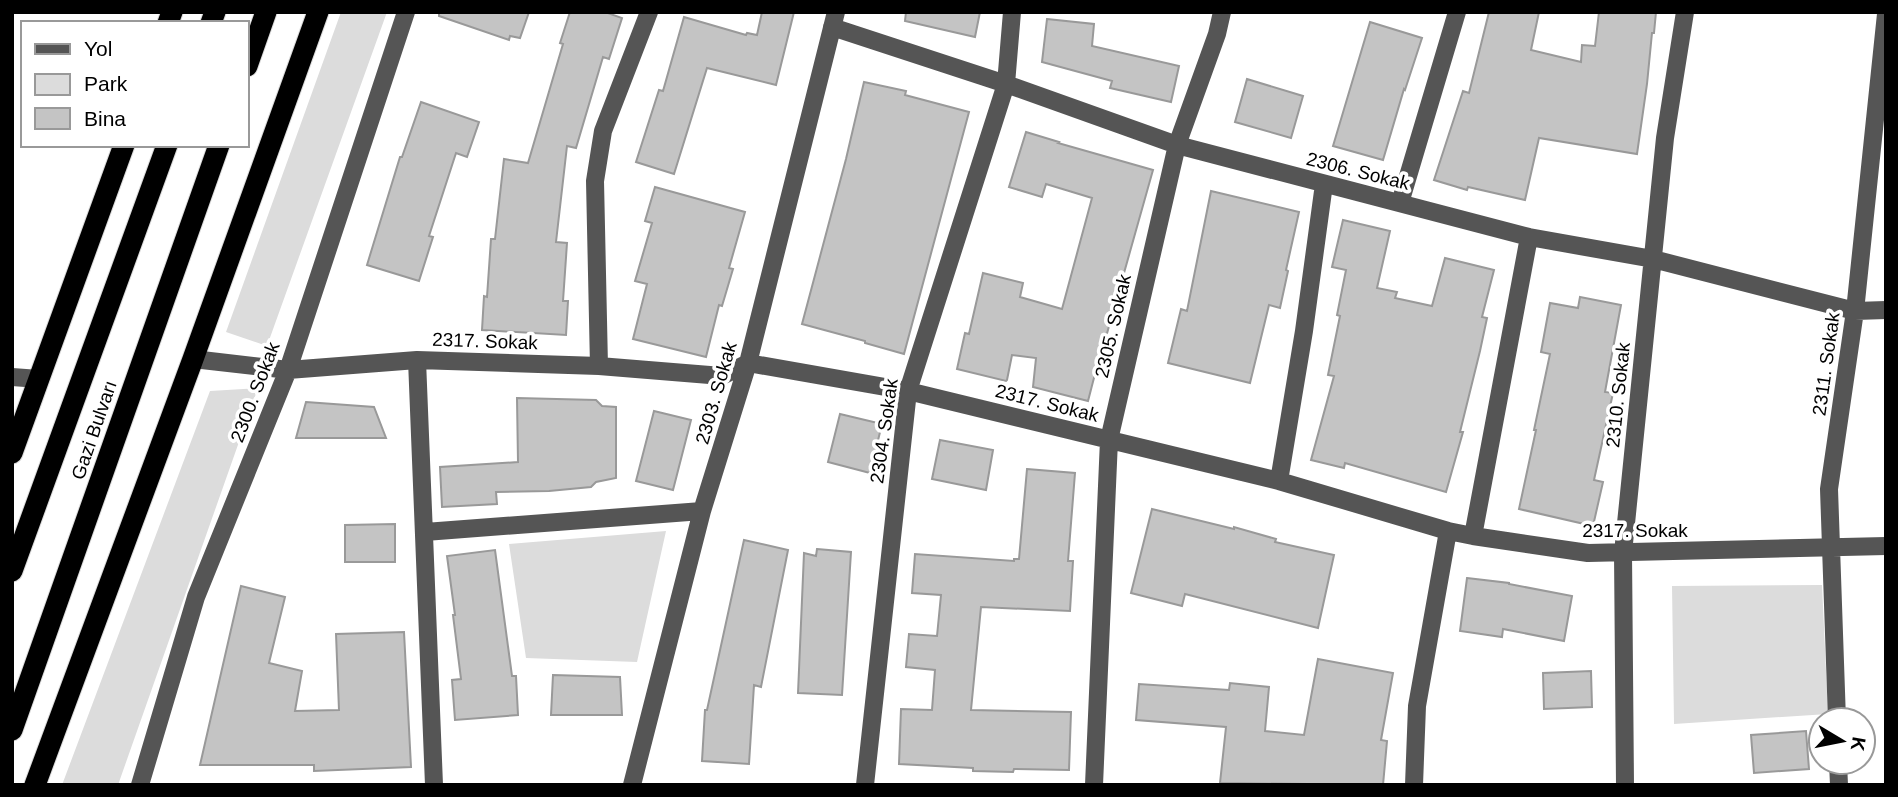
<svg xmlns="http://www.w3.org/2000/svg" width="1898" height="797" font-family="Arial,sans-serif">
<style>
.green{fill:#dcdcdc}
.building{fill:#c4c4c4;stroke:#999;stroke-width:2}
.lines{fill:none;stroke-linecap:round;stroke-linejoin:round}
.highway-casing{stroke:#dbdbdb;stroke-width:23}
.minor{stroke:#555;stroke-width:18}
.highway{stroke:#000;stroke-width:21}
.labels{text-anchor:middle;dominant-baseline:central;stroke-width:7;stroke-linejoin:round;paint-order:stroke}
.street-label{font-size:19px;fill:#000;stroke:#fff}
</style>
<rect width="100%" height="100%" fill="#fff"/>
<path class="green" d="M 341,12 L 387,12 L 267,346 L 226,332 Z
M 258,388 L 118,785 L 62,785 L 210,391 Z
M 666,531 L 637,662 L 526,658 L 509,544 Z
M 1822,585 L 1828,714 L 1674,724 L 1672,586 Z"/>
<path class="building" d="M 439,12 L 529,12 L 520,38 L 510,36 L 509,40 L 439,16 Z
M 570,12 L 605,12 L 622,18 L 609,59 L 603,57 L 576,148 L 567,146 L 556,242 L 567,243 L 563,301 L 568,301 L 566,335 L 482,330 L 484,296 L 487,297 L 491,239 L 495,239 L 504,159 L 528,163 L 563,44 L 560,43 Z
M 762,12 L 794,12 L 776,85 L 707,68 L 674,174 L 636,162 L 659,90 L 663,91 L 684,17 L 746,35 L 747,33 L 757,35 Z
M 906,12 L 980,12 L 975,37 L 905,21 Z
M 1489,12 L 1539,12 L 1531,50 L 1581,62 L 1582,45 L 1595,46 L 1599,12 L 1656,12 L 1654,33 L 1652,33 L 1647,84 L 1637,154 L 1539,138 L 1525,200 L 1468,187 L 1467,190 L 1434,180 L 1463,91 L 1469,93 Z
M 1047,19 L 1094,24 L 1092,46 L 1179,66 L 1171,102 L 1110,88 L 1112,81 L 1042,62 Z
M 1370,22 L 1422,38 L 1405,90 L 1404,89 L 1383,160 L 1333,146 Z
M 1247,79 L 1303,96 L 1291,138 L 1235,122 Z
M 864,82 L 906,91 L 905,95 L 969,112 L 904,354 L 865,343 L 865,341 L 802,324 L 846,159 Z
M 421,102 L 479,122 L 467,157 L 456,153 L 429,236 L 433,237 L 419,281 L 367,265 L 400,157 L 402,157 Z
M 1026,132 L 1059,142 L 1058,143 L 1153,170 L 1104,344 L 1103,343 L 1088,401 L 1033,387 L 1036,358 L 1012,355 L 1007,380 L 1006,381 L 957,369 L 965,333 L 969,334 L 983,273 L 1023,283 L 1020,297 L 1062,309 L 1092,198 L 1046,184 L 1042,197 L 1009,187 Z
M 655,187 L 745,212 L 729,268 L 733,269 L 722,306 L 719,305 L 706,357 L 633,339 L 647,284 L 635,281 L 652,223 L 645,221 Z
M 1211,191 L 1299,212 L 1286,270 L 1288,271 L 1280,308 L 1269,305 L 1250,383 L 1168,363 L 1181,309 L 1187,311 Z
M 1343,220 L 1390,231 L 1377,288 L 1397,292 L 1395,298 L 1432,306 L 1445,258 L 1494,270 L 1482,317 L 1487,318 L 1480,351 L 1460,432 L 1463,432 L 1446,492 L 1345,463 L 1344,468 L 1311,460 L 1334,376 L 1328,375 L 1340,316 L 1337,315 L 1346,270 L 1332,267 Z
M 1580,297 L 1621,305 L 1605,392 L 1613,393 L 1594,480 L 1603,482 L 1593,526 L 1519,509 L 1536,430 L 1534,430 L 1550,354 L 1541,352 L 1550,303 L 1578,308 Z
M 517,398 L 596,400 L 602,406 L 616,407 L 616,478 L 596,482 L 591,487 L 549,491 L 496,492 L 497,504 L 442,507 L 440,467 L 518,462 Z
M 306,402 L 374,407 L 386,438 L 296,438 Z
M 654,411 L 691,420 L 673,490 L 636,481 Z
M 840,414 L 882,424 L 870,473 L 828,462 Z
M 940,440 L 993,450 L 986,490 L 932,479 Z
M 1027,469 L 1075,473 L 1068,561 L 1073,561 L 1070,611 L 981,607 L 971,710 L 1071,712 L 1069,770 L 1014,769 L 1013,772 L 973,771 L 973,768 L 899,764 L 901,709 L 932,710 L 935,670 L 906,667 L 909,634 L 937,636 L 941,595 L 912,593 L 915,554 L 1014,561 L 1014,559 L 1019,559 Z
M 1152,509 L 1234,529 L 1234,527 L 1276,539 L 1275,542 L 1334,555 L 1318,628 L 1185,594 L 1182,606 L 1131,593 Z
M 395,524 L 395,562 L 345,562 L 345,525 Z
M 744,540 L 788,550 L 761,687 L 754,685 L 749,764 L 702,761 L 705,710 L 707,710 Z
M 817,549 L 851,552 L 842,695 L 798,693 L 804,553 L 816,556 Z
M 495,550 L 512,676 L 516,676 L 518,715 L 455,720 L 452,680 L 461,679 L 453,615 L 455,615 L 447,556 Z
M 1467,578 L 1509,583 L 1509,584 L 1572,596 L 1564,641 L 1503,629 L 1502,637 L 1460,631 Z
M 241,586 L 285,597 L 269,663 L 302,671 L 295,711 L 339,710 L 336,634 L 404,632 L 411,767 L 314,771 L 314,765 L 200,765 Z
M 1318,659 L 1393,673 L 1381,740 L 1387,741 L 1383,785 L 1220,783 L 1226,727 L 1136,720 L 1139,684 L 1229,690 L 1230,683 L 1269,687 L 1265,731 L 1304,735 Z
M 1591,671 L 1592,707 L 1544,709 L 1543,673 Z
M 553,675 L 620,677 L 622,715 L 551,715 Z
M 1806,731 L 1809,769 L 1754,773 L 1751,735 Z"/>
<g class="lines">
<g class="highway-casing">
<path id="highway" d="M 168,23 L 172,12
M 211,23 L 215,12
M 247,66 L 266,12
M 12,453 L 124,145
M 12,571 L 167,145
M 12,730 L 219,145
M 35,785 L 193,359 L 318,12"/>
</g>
<path class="minor" d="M 832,27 L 1006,84 L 1177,145 L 1529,237 L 1653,259 L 1855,311 L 1886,310
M 1400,203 L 1457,12
M 193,359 L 288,370 L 417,360 L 599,366 L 722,376 L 748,363 L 908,391 L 1279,481 L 1448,531 L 1473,536 L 1588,553 L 1886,546
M 417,360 L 434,785
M 599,366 L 595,181 L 603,131 L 649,12
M 12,377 L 39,379
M 1279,481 L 1304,331 L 1324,184
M 425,532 L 702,511
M 1473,536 L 1529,237
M 1837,720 L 1829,489 L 1855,311 L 1886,14
M 1838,762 L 1839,785
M 140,785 L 196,597 L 288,370 L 406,12
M 632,785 L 702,511 L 748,363 L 836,12
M 865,785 L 908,391 L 1006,84 L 1012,12
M 1094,785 L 1109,440 L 1177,145 L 1217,34 L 1222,12
M 1414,785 L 1417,706 L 1448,531
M 1625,785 L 1623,553 L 1665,138 L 1685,12"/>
<use href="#highway" class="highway"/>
</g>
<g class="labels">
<g class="street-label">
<text transform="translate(1358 171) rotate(14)">2306. Sokak</text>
<text transform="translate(1113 326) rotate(-77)">2305. Sokak</text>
<text transform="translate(485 341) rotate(2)">2317. Sokak</text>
<text transform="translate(1826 364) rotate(-82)">2311. Sokak</text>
<text transform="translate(255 392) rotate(-69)">2300. Sokak</text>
<text transform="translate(716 393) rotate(-74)">2303. Sokak</text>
<text transform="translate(1618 395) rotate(-84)">2310. Sokak</text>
<text transform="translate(1047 403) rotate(14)">2317. Sokak</text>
<text transform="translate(94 430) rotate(-71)">Gazi Bulvarı</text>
<text transform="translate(884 431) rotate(-82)">2304. Sokak</text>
<text x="1635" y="530">2317. Sokak</text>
</g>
</g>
<rect width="1898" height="797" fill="none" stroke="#000000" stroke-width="28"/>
<rect x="21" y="21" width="228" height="126" fill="#ffffff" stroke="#999999" stroke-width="2"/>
<rect x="35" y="44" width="35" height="10" fill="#555555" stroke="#999999" stroke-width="2"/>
<text x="84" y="56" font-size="21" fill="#000000">Yol</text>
<rect x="35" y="74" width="35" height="21" fill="#dcdcdc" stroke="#999999" stroke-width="2"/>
<text x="84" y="91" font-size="21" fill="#000000">Park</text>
<rect x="35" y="108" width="35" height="21" fill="#c4c4c4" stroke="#999999" stroke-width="2"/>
<text x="84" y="126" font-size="21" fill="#000000">Bina</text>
<g transform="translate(1842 741) rotate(100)"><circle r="33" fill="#ffffff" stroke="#999999" stroke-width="2"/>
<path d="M0-5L12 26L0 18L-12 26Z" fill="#000000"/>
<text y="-10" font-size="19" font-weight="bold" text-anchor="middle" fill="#000000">K</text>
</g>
</svg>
